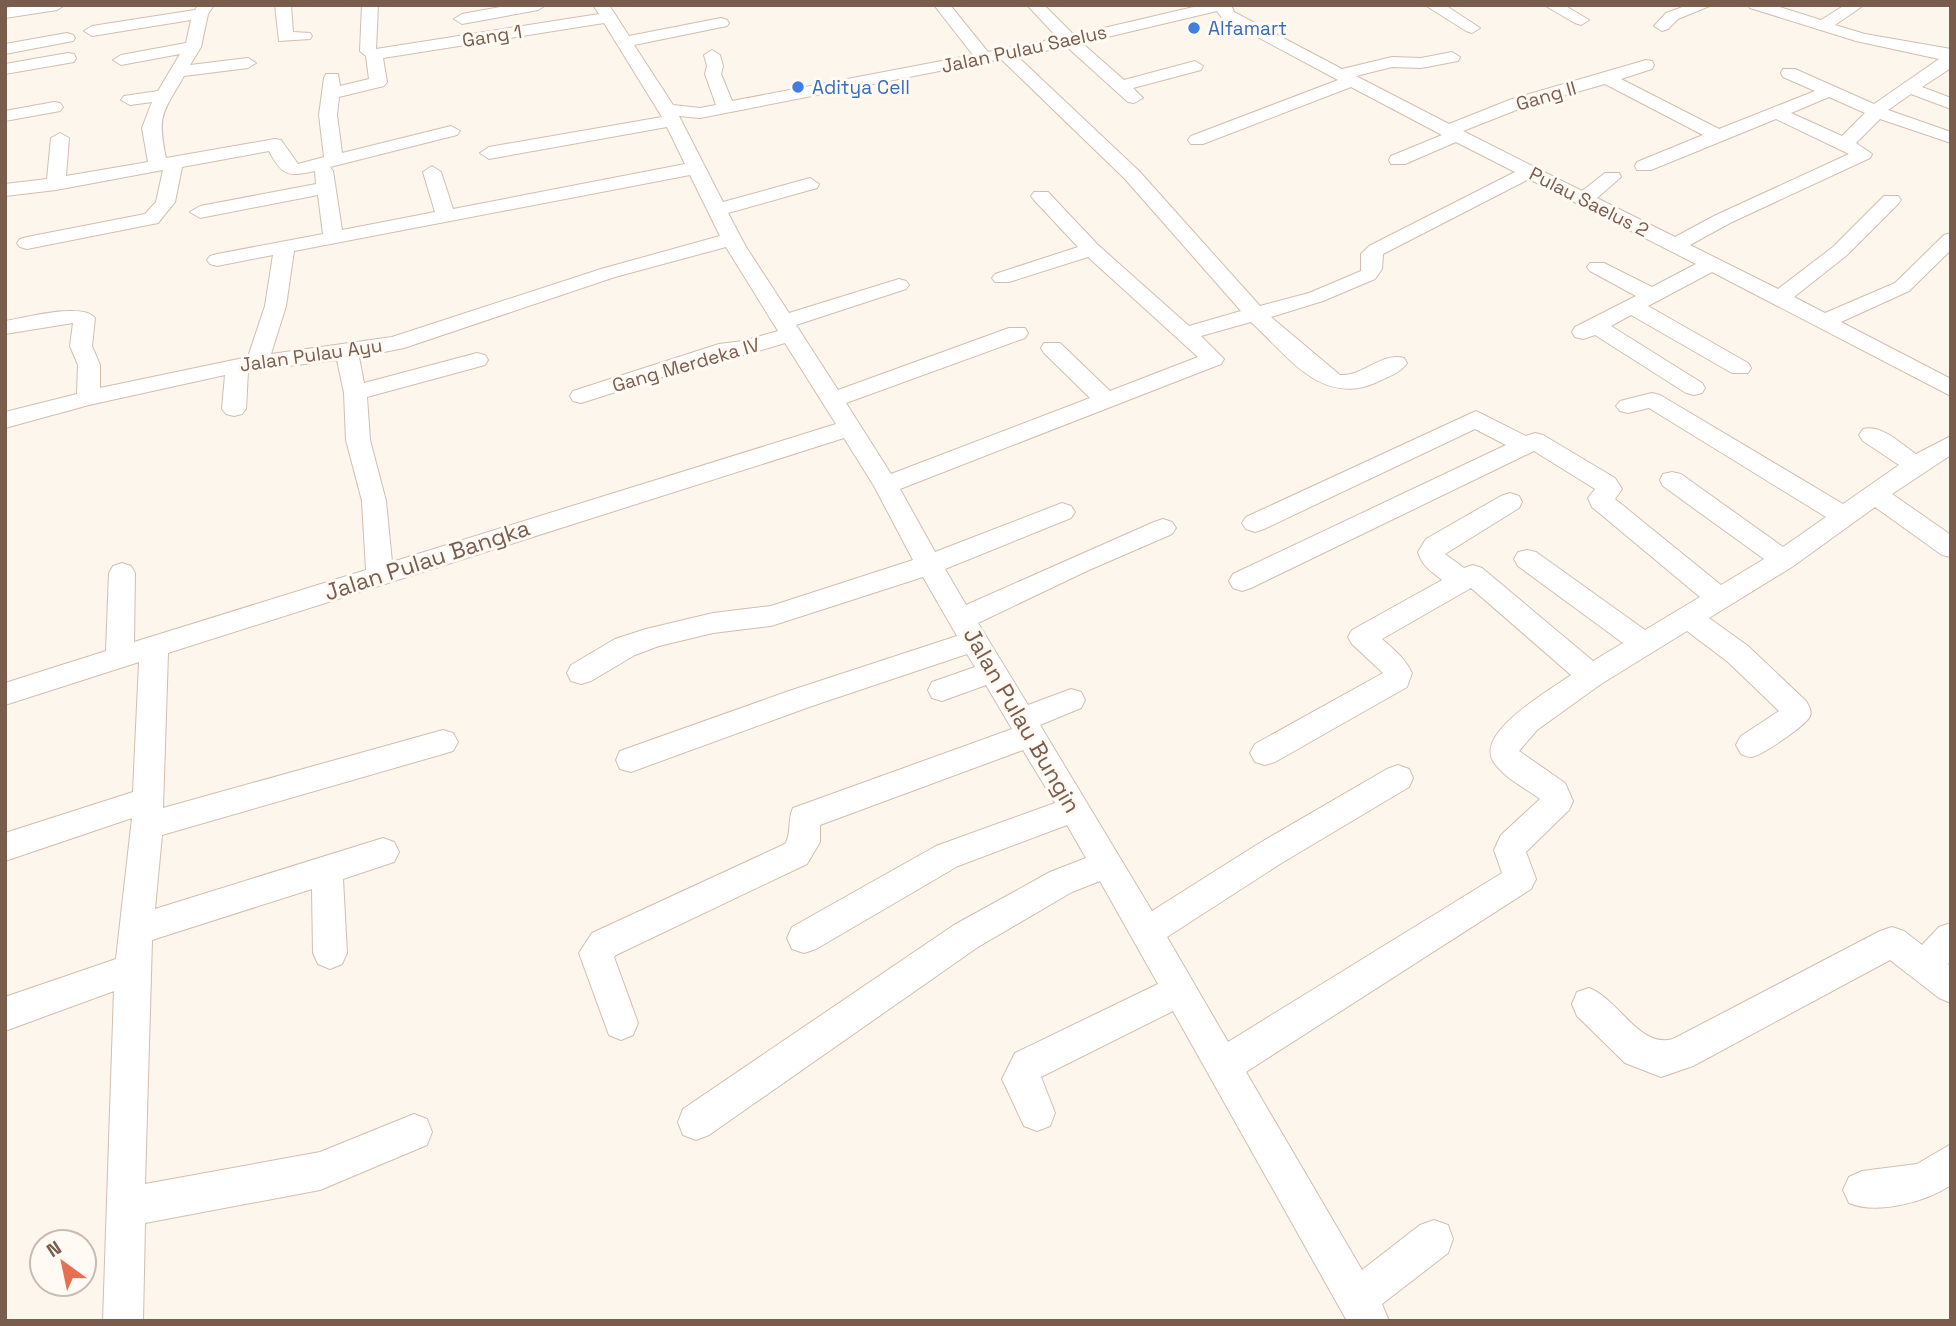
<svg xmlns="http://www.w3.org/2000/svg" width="1956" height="1326" font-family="'Space Grotesk',sans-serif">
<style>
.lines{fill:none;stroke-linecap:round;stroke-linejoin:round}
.minor-casing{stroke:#d1beb0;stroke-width:2}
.minor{fill:#fff;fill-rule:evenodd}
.shop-dot{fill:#3f7fe0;stroke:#fffaf3;stroke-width:2.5}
.labels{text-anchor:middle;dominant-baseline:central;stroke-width:6;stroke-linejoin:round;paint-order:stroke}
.far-shop-label{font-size:19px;fill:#366cbe;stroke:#fffaf3;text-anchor:start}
.far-street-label{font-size:19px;fill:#7a5c4d;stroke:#fffaf3}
.street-label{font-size:23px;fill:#7a5c4d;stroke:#fffaf3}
</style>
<rect width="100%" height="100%" fill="#fdf6ec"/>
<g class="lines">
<g class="minor-casing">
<path id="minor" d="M 25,5 L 65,5 L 57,10 L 5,18 L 5,8 Z
M 198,5 L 214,5 L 208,14 L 201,47 L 190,65 L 248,58 L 256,63 L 248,68 L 184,76 C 162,114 157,115 166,158 L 275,139 L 281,140 L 298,164 L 324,157 L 319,115 L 324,78 L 326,74 L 338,74 L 340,86 L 369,79 L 366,56 L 360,51 L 362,5 L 378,5 L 376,49 L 599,14 L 593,5 L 609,5 L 629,36 L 721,18 L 727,20 L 729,23 L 727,26 L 634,45 L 673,105 L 700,108 L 716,105 L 705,74 L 707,66 L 704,55 L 712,50 L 720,55 L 723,66 L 721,74 L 732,101 L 973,55 L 934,5 L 950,5 L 988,52 L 1058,38 L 1027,5 L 1044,5 L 1074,35 L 1202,5 L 1231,5 L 1234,12 L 1342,69 L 1392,57 L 1421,58 L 1452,52 L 1460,57 L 1458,61 L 1421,68 L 1392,67 L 1356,76 L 1449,124 L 1512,99 L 1646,60 L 1652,61 L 1654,65 L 1652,69 L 1621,79 L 1719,129 L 1815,91 L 1783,77 L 1781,73 L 1783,69 L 1795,69 L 1874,104 L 1939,59 L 1856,41 L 1750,8 L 1748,5 L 1773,5 L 1821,20 L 1845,5 L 1864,5 L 1835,25 L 1865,34 L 1951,49 L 1951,66 L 1948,70 L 1922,87 L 1951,98 L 1951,109 L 1911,94 L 1888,110 L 1951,132 L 1951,143 L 1880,119 L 1856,143 L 1872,154 L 1870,158 L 1730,223 L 1690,245 L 1778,289 L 1833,247 L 1884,196 L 1898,196 L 1901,200 L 1898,204 L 1847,255 L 1794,297 L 1825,313 L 1895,283 L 1944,235 L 1951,233 L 1951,250 L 1909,291 L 1841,322 L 1951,379 L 1951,396 L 1712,272 L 1648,306 L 1748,363 L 1751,368 L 1748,373 L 1732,373 L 1631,315 L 1611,326 L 1702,383 L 1705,388 L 1702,393 L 1694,395 L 1686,393 L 1595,335 L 1583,339 L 1575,337 L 1572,332 L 1575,327 L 1636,296 L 1590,271 L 1587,267 L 1590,263 L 1604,263 L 1652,287 L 1696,264 L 1529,179 L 1383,254 L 1382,269 L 1375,279 L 1323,301 L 1271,317 L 1340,375 C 1363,377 1381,352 1404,358 L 1407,363 C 1401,373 1385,378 1375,383 C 1321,406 1287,355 1251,322 L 1201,336 L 1224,359 L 1221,364 L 900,489 L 935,552 L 1062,503 L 1071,506 L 1075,512 L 1071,518 L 945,569 L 966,605 L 1154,522 L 1163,519 L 1172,522 L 1176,528 L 1172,534 L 1089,570 L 978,623 L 1028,705 L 1071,689 L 1081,692 L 1085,700 L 1081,708 L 1040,725 L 1152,911 L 1258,844 L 1387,769 L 1398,765 L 1409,769 L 1413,778 L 1409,787 L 1280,864 L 1167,937 L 1228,1042 L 1502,873 L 1494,850 L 1501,835 L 1540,799 C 1525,788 1503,777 1493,761 C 1476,732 1550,690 1571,675 L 1471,588 L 1382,639 C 1394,650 1405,658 1412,673 L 1407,687 L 1275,762 L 1265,765 L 1255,762 L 1250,753 L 1255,744 L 1383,673 L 1352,644 L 1348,637 L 1352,630 L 1442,580 C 1431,571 1422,566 1418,552 L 1426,539 L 1501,496 L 1510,493 L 1519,496 L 1522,502 L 1519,508 L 1445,554 L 1464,568 L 1473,565 L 1482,568 L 1593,661 L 1623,643 L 1518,566 L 1514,559 L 1518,552 L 1527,550 L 1536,552 L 1645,630 L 1700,597 L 1592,507 L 1588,498 L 1595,489 L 1534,451 L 1251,588 L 1242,591 L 1233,588 L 1229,581 L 1233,574 L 1506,445 L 1475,429 L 1264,529 L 1255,532 L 1246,529 L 1242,523 L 1246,517 L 1476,411 L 1526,436 L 1535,433 L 1543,435 L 1615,478 L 1622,489 L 1615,499 L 1721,585 L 1764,559 L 1663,486 L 1660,480 L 1663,474 L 1672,472 L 1681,474 L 1783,547 L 1826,517 L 1649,408 L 1628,413 L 1620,411 L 1616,406 L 1620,401 L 1652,393 L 1660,395 L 1843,504 L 1899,465 L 1863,441 L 1859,435 L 1863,429 C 1882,424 1901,444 1916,454 L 1951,436 L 1951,455 L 1892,494 L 1951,535 L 1951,557 L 1942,555 L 1875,507 L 1792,567 L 1709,618 L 1748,646 L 1806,701 C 1809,706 1812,711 1810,716 C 1808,724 1760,757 1751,757 C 1747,757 1744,755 1741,754 L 1736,745 L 1741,736 L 1779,711 L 1728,662 L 1687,631 L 1601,684 L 1537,730 L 1519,751 L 1565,783 L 1573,801 L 1569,810 L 1526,852 L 1536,879 L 1531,889 L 1246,1072 L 1362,1270 L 1420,1225 L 1434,1220 L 1448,1225 L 1453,1239 L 1448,1253 L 1382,1304 L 1389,1321 L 1347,1321 L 1173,1011 L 1041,1077 L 1055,1113 L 1050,1126 L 1037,1131 L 1024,1126 L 1002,1079 L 1015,1053 L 1158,984 L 1100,881 L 1072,892 L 978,947 L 709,1135 L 696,1140 L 683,1135 L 678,1122 L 683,1109 L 954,925 L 1050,872 L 1086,858 L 1067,825 L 958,866 L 816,949 L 804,953 L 792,949 L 787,938 L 792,927 L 936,846 L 1055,803 L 1023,750 L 820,825 L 820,842 L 807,864 L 616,955 L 614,957 L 638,1023 L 633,1035 L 621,1040 L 609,1035 L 579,953 L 592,933 L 785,844 C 792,834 787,820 793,808 L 1012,729 L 986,685 L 942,701 L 932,698 L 928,690 L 932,682 L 975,667 L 967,654 L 809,707 L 631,772 L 620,769 L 616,760 L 620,751 L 789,691 L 957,636 L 923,577 L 771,626 L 713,633 L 659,646 L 635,655 L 591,681 L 581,684 L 571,681 L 567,673 L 571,665 L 615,639 L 646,629 L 713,613 L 771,606 L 913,560 L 874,486 L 844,438 L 168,653 L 163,808 L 443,730 L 453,733 L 458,742 L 453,751 L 443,754 L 162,835 L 155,909 L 383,838 L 394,842 L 399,852 L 394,862 L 343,879 L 347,953 L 342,964 L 330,969 L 318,964 L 313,953 L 312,889 L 152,940 L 145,1184 L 320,1152 L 414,1114 L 427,1119 L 432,1132 L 427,1145 L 320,1190 L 145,1223 L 143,1321 L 103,1321 L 114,991 L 5,1031 L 5,997 L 116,959 L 132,818 L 5,861 L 5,833 L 133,792 L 139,662 L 5,705 L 5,683 L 106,651 L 109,573 L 113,566 L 122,563 L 131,566 L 135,573 L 134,642 L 366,570 L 362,501 L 346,440 L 344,393 L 337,360 L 248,371 L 246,409 L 242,414 L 234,416 L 226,414 L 222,409 L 225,375 L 89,405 L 5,428 L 5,412 L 77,394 L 78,365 L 70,346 L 73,323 L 5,334 L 5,321 C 24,318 83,302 95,318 L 92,346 L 100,365 L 100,388 L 248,357 L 265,306 L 273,255 L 217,266 L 210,264 L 207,260 L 210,256 L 217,254 L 323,234 L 318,195 L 200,218 L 190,212 L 200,206 L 316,184 L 315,171 C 288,177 282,176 269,151 L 182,167 L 175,202 L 158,223 L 27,249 L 20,247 L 17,243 L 20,239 L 27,237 L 145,214 L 156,202 L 163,170 L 56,190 L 5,196 L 5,184 L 47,179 L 51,138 L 60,133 L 69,138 L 66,176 L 148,162 L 142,128 L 152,102 L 130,105 L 121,100 L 124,96 L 158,91 L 180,54 L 121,65 L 113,60 L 121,55 L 186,43 L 191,20 L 92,36 L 84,31 L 92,26 L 195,10 ZM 1217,11 L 1222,18 L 1338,80 L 1191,136 L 1188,140 L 1191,144 L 1203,144 L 1351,87 L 1442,135 L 1391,156 L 1389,160 L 1391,164 L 1405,164 L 1456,142 L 1515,172 L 1369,246 L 1361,254 L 1361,271 L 1309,293 L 1260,306 L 1139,171 L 1017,56 L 1067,47 L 1128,102 L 1134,103 L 1143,98 L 1133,88 L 1201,70 L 1203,66 L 1195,61 L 1124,80 L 1082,43 ZM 604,23 L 662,117 L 489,147 L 480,153 L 489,159 L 667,127 L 685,164 L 453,209 L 441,172 L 432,166 L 423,172 L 435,212 L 342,230 L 333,171 L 330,167 L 457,135 L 460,131 L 451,126 L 342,153 L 337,115 L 339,97 L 384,86 L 387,82 L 383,58 ZM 1001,59 L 1125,179 L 1241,311 L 1189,326 L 1098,245 L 1048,192 L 1034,192 L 1031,196 L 1034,200 L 1078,247 L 995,274 L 992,278 L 995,282 L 1009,282 L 1088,257 L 1198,357 L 1110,391 L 1060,343 L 1044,343 L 1041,348 L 1044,353 L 1090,398 L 891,474 L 846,403 L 1025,338 L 1028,333 L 1025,328 L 1009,328 L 838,390 L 796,325 L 906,289 L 909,285 L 906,281 L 899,279 L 789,313 L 746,247 L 728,213 L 817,188 L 819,184 L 810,178 L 723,202 L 679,116 L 700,118 ZM 1605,84 L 1703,135 L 1637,162 L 1635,166 L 1637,170 L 1651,170 L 1776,119 L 1849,154 L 1716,215 L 1675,237 L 1597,198 L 1621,177 L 1619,173 L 1605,173 L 1582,191 L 1463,131 L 1524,107 ZM 1829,97 L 1865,113 L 1842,136 L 1791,113 ZM 690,175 L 720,236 L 601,269 L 392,337 L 271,354 L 286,306 L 294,251 ZM 726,247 L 778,331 L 743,341 L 719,344 L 573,391 L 570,396 L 573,401 L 581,403 L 729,356 L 745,355 L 785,343 L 836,424 L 392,562 L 386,501 L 370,440 L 367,397 L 485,365 L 488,360 L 485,355 L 477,353 L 364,383 L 359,357 L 404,348 L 615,277 Z
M 275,5 L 291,5 L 293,32 L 310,33 L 312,36 L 310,39 L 279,41 Z
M 511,5 L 546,5 L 538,10 L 462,24 L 454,19 L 462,14 Z
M 1425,5 L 1445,5 L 1480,28 L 1472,33 L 1466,31 Z
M 1544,5 L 1564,5 L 1589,20 L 1581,25 L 1575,23 Z
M 1688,5 L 1712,5 L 1678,19 L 1668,29 L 1662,31 L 1654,26 L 1666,13 Z
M 67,33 L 73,35 L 75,38 L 73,41 L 5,54 L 5,44 Z
M 68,53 L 74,54 L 76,58 L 74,62 L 5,74 L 5,64 Z
M 54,102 L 60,103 L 63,107 L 60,111 L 5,121 L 5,111 Z
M 1951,923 L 1951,961 L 1948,964 L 1951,966 L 1951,1003 L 1939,998 L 1890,960 L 1693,1066 L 1661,1077 L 1625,1063 L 1577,1016 L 1572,1004 L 1577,992 L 1589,988 C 1619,999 1639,1049 1673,1039 L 1880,931 L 1892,927 L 1904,931 L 1922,945 L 1939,927 Z
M 1951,1144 L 1951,1185 C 1926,1202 1877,1215 1849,1203 L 1843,1190 L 1849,1177 L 1862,1171 L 1917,1164 Z"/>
</g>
<use href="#minor" class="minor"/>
</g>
<g class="shop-dot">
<circle cx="1194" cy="28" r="7"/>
<circle cx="798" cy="87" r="7"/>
</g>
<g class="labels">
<g class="far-shop-label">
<text x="1208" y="28">Alfamart</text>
<text x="812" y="87">Aditya Cell</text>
</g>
<g class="far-street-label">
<text transform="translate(492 36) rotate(-9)">Gang 1</text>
<text transform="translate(1024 49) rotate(-12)">Jalan Pulau Saelus</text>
<text transform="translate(1546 96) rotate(-16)">Gang II</text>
<text transform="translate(1589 202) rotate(27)">Pulau Saelus 2</text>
<text transform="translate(311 355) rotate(-8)">Jalan Pulau Ayu</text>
<text transform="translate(686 365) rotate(-16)">Gang Merdeka IV</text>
</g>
<g class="street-label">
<text transform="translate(427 560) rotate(-18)">Jalan Pulau Bangka</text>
<text transform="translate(1022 720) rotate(60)">Jalan Pulau Bungin</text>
</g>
</g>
<rect width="1956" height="1326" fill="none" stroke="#7a5c4d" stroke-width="14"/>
<g transform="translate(63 1263) rotate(327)"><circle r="33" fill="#fffaf3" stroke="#cabbb1" stroke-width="2"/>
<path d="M0-5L12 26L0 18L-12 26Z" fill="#e76f51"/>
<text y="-10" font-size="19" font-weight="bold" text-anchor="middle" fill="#7a5c4d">N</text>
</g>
</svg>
